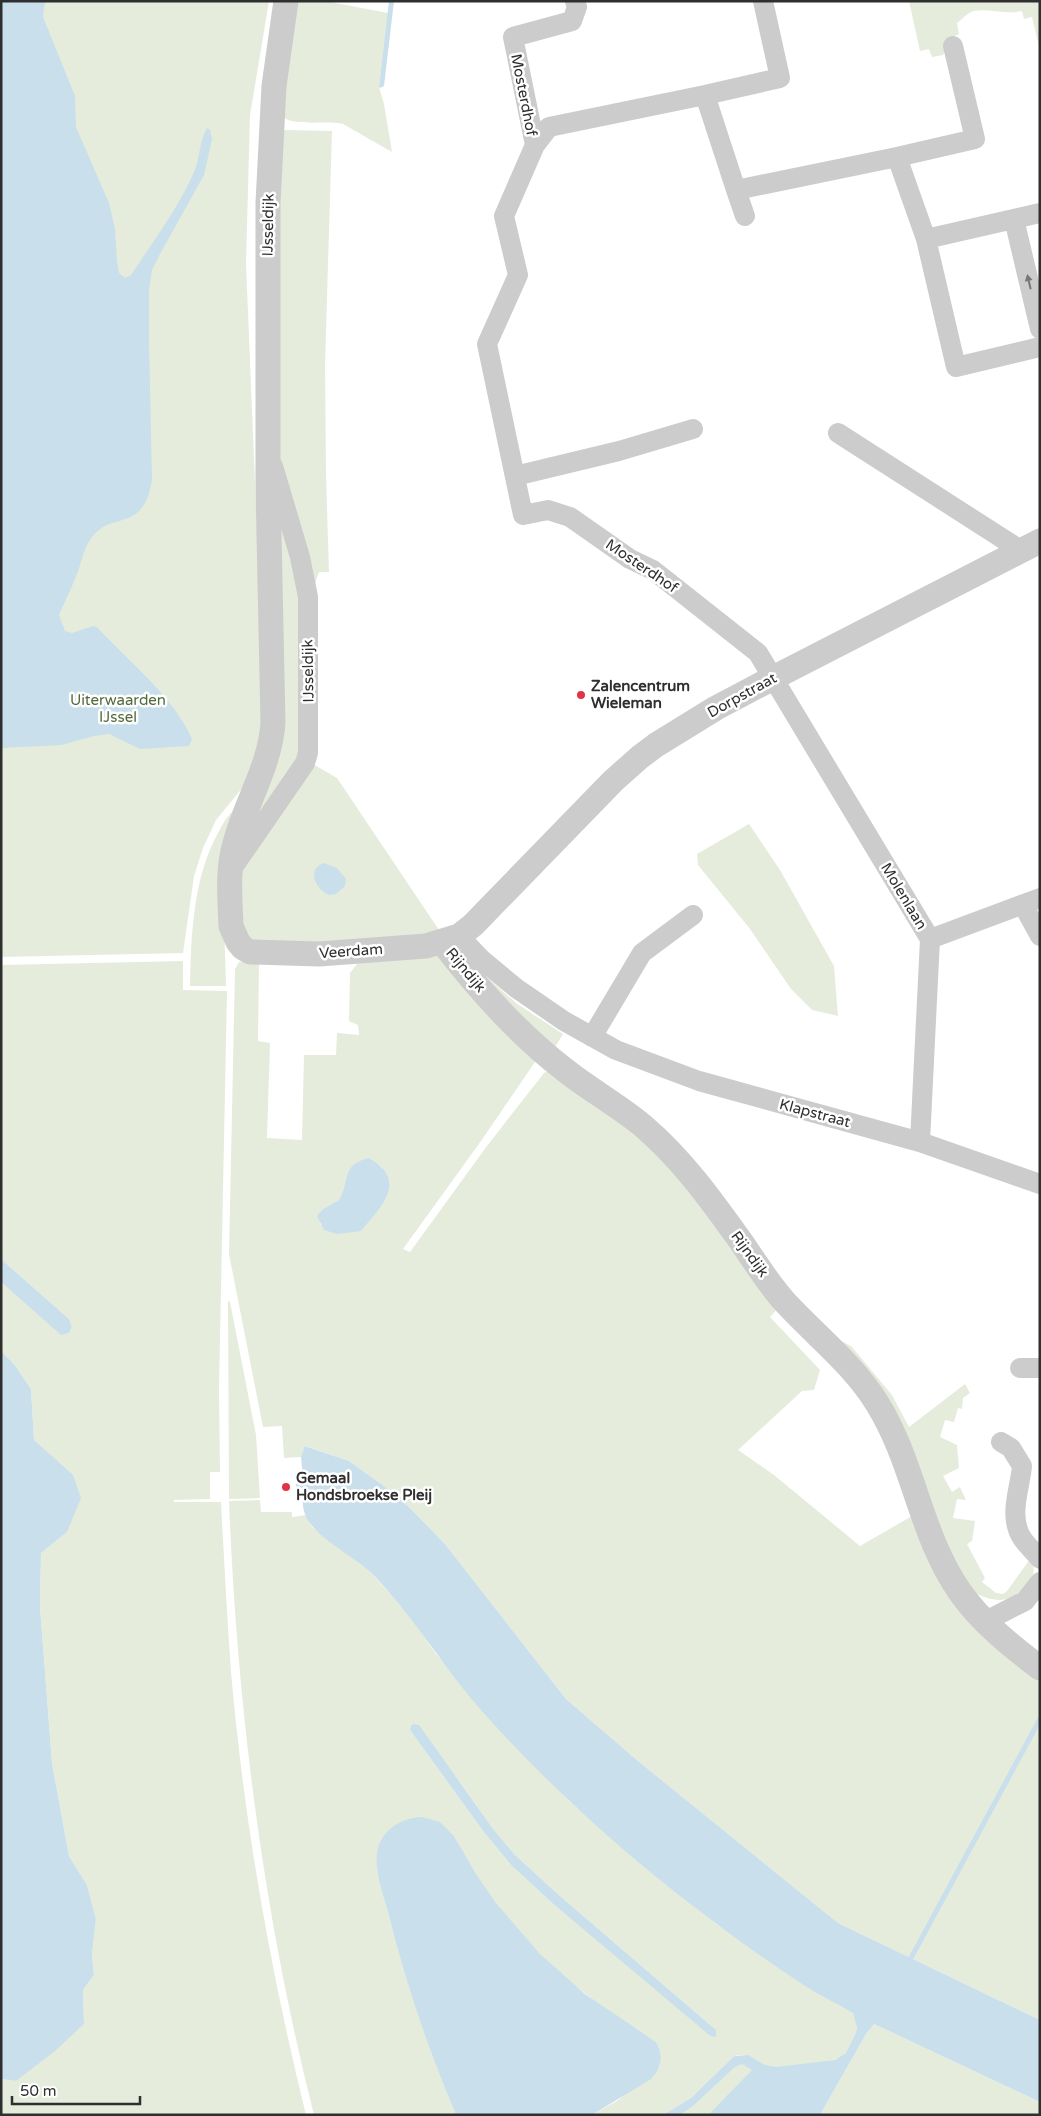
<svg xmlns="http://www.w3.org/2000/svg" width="1041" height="2116" font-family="'Varela Round',sans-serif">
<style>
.green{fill:#e5ecdc;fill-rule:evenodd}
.water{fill:#c9dfeb}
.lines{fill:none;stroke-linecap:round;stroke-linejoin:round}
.stream{stroke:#c9dfeb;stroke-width:5}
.minor{stroke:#ccc;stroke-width:20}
.tertiary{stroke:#ccc;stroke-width:25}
.oneway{fill:#767676}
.poi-dot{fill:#e23445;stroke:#fff;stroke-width:2}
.labels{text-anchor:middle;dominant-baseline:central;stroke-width:5;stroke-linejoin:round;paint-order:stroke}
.street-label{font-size:15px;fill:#2f2f2f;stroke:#fff}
.poi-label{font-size:15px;font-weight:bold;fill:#2f2f2f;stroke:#fff;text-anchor:start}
.park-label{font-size:15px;fill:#536a3c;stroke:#fff}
</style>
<rect width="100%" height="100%" fill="#fff"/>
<path class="green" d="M 1,1 L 269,1 L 250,115 L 246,263 L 265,726 L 253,775 L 216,820 L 203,848 L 194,876 L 183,953 L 1,957 Z
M 292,1 L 325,1 L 388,13 L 379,87 L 384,104 L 392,152 L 343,124 C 327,120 292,127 282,116 Z
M 909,1 L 1040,2 L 1040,50 L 1032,17 L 1024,19 L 1022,11 C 1005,15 989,8 973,11 C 968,13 962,19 957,23 L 959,34 L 953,37 L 943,55 L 932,57 L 929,49 L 920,51 Z
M 285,130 L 332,131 L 325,365 L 326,474 L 329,572 L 319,572 L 312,592 L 278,458 L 278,135 Z
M 275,489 L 302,580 L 299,761 L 246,831 L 257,800 Z
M 313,764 L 337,778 L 441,933 L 405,941 L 250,943 L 242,935 L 241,874 Z
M 235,810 L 224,921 L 226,986 L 190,986 C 191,935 193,877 219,831 C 223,824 227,815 235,810 Z
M 749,824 L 780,870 L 834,966 L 838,1016 L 812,1010 L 791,989 L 750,929 L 698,865 L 697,854 Z
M 438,956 L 537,1059 L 481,1141 L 403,1249 L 410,1252 L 487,1146 L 544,1073 L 551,1070 L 587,1096 L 680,1173 L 778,1308 L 770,1317 L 820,1370 L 814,1390 L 802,1391 L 738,1450 L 774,1475 L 860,1546 L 919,1512 L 933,1550 L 1040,1672 L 1040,2020 L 838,1923 L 638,1761 L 566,1699 L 445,1544 L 411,1509 L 384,1486 L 349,1461 L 306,1446 L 301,1457 L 284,1458 L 282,1426 L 263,1427 L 229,1254 L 235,969 L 239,962 L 259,962 L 258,1041 L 270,1043 L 267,1138 L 302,1140 L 304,1055 L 336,1055 L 337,1033 L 359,1035 L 358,1025 L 349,1021 L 350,973 L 361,959 ZM 369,1158 L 383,1168 L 320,1225 L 323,1209 L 339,1200 Z
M 183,961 L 183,990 L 227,991 L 219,1389 L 220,1472 L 210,1472 L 210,1499 L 174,1500 L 174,1502 L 221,1502 C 224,1558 227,1615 231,1672 C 244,1821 270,1969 306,2115 L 1,2115 L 1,2079 L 16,2081 L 84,2024 L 83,1990 L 94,1975 L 92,1954 L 96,1919 L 87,1885 L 69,1856 L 52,1763 L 40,1607 L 41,1553 L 67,1532 L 52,1457 L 34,1440 L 31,1389 L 14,1364 L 1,1351 L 1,1282 L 61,1334 L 69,1333 L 72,1327 L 69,1319 L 1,1259 L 1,965 Z
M 469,961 L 516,1003 L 563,1034 L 551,1054 Z
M 228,1301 L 230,1302 L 256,1435 L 260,1498 L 229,1499 Z
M 828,1334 L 851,1346 L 892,1395 L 909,1427 L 965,1384 L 970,1393 L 963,1398 L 962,1409 L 958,1408 L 954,1422 L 945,1420 L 940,1437 L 957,1445 L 959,1468 L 943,1476 L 952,1492 L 960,1487 L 966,1500 L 957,1499 L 953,1518 L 975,1521 L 972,1541 L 967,1544 L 985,1578 L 982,1582 L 996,1593 L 1003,1594 L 1007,1591 L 1030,1559 C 1032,1564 1035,1568 1033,1574 C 1030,1587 1013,1600 1000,1600 C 990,1600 981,1596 973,1592 L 937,1534 Z
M 260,1500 L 261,1512 L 292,1512 L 292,1517 L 306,1515 L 312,1527 L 365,1567 L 385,1588 L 410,1616 L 436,1654 L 570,1802 L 664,1883 L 715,1923 L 807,1987 L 853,2012 L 857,2028 C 855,2036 851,2047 846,2053 C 836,2065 781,2070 766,2066 C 755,2062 748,2052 734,2056 L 691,2098 L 663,2115 L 592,2115 L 617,2101 L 659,2068 C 662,2058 661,2051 656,2042 C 632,2026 608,2012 586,1994 C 530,1953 486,1897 454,1836 L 377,1868 C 397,1952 422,2035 456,2115 L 314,2115 C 263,1914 237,1707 229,1501 ZM 413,1724 L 460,1782 L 494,1830 L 515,1855 L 560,1896 L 716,2030 L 551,1902 L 511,1865 L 483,1831 L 410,1730 L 411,1725 Z
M 874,2024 L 1040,2102 L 1040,2115 L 820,2115 L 866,2034 Z
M 738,2064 L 742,2064 L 753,2070 L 708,2115 L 680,2115 L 692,2107 Z"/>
<path class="water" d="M 1,1 L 45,1 L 43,17 L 75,96 L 76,127 L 109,203 L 115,229 L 117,261 L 119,273 L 125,278 L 131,275 C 152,243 179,207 194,172 C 200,158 199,142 207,128 L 210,130 L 212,139 L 204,175 L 160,254 L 152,270 L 149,290 L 149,341 L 152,480 C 143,536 111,508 90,540 C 83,550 81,565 76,576 C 71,590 64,602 59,615 L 65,631 L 72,633 L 93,626 L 97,627 C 128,661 174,697 192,739 L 189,746 L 140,749 L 109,734 L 94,736 L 61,745 L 1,748 Z
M 389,1 L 394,1 L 384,86 L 380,88 L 379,87 Z
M 323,863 L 337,868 L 346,879 L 345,886 L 336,894 L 329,895 C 316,889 306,871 323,863 Z
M 369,1158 C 409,1181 381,1207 361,1231 L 337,1234 L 324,1230 L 317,1216 L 323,1209 L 339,1200 C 351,1180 340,1165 369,1158 Z
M 1,1259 L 69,1319 L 72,1327 L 69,1333 L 61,1335 L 1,1282 Z
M 1,1351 L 14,1364 L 31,1389 L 34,1440 L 73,1475 L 81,1498 L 67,1532 L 41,1553 L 40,1607 L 52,1763 L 69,1856 L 87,1885 L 96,1919 L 92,1954 L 94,1975 L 83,1990 L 84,2024 L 55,2051 L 16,2081 L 1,2079 Z
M 305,1446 L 349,1461 L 384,1486 L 411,1509 L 445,1544 L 566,1699 L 638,1761 L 838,1923 L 1040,2020 L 1040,2102 L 874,2024 L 866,2034 L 820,2115 L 708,2115 L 752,2070 L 742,2064 L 735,2067 L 692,2107 L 680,2115 L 663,2115 L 691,2098 L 734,2056 L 748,2055 L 765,2065 L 776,2067 L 835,2060 L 846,2053 L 855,2035 L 857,2028 L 853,2013 C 837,2003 820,1996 805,1986 C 687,1908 575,1816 481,1710 C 447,1672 421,1628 387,1590 C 380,1582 372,1573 363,1566 C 346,1552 309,1533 304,1511 C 302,1504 303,1495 302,1488 L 296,1488 L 296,1481 L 303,1480 L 301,1457 Z
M 413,1724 L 419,1725 L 494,1830 L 515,1855 L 560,1896 L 716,2030 L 716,2036 L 713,2037 L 708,2034 L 551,1902 L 511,1865 L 483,1831 L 410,1730 L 411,1725 Z
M 422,1817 L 440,1822 L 454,1836 L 476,1874 L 496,1903 L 540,1954 L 585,1994 L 656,2042 C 664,2055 662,2068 651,2079 L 592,2115 L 456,2115 C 428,2049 405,1981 388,1912 C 383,1893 373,1868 378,1848 C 384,1828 402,1818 422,1817 Z"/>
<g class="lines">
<path class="stream" d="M 911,1958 L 1040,1719"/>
<path class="minor" d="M 575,1 L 577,7 L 572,21 L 513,37 L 535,145 L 549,127 L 705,95 L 736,190 L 897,157 L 926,239 L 1040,213
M 705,95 L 780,78 L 763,1
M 535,145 L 504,216 L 518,275 L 487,344 L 523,515 L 548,510 L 570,517 L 630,559 L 653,570 L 758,653 L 930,939 L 920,1142
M 897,157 L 975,139 L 953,46
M 736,190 L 745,216
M 1014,219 L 1040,329
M 926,239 L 956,367 L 1040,347
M 838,433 L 1022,551
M 515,476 L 619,451 L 693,429
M 232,869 L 305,763 L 308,753 L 308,597 L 300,557 L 273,466
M 1023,905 L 1040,936
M 459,936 L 481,959 L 516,988 L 564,1021 L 616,1050 L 699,1081 L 920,1142 L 1040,1184
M 930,939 L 1040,898
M 592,1037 L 642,953 L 693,915
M 1020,1368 L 1040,1368
M 1001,1442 L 1011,1448 L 1022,1466 C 1020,1489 1008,1516 1022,1538 C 1027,1546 1035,1552 1040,1559
M 986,1621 L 1025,1601 L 1040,1582"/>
<path class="tertiary" d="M 286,1 L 274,86 L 268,203 L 268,488 L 273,723 C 270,766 246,802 235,843 C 227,870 230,898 231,926 L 238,942 L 243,948 L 250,952 L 319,954 L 426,946 L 459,936 L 473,925 L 613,781 L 640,757 L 656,745 L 716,708 L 773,678 L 1040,541
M 442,942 C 478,989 518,1034 565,1070 C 590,1090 618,1105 643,1126 C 682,1159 712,1201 742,1243 C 755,1262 768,1283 784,1301 C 815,1335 852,1363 877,1403 C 914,1462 920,1535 960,1592 C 981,1622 1011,1646 1040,1668"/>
</g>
<defs><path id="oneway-solid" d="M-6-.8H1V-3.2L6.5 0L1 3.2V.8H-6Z" transform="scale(1.25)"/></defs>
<use class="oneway" href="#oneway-solid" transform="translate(1029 282) rotate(-103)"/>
<g class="poi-dot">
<circle cx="581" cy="695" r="5"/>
<circle cx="286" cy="1487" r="5"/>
</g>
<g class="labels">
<g class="street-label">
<text transform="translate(524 95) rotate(79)">Mosterdhof</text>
<text transform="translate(268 225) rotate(-89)">IJsseldijk</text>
<text transform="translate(642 566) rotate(34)">Mosterdhof</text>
<text transform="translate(308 671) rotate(-91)">IJsseldijk</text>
<text transform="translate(742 695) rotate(-29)">Dorpstraat</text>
<text transform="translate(904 896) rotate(59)">Molenlaan</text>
<text transform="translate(351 951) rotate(-4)">Veerdam</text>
<text transform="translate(466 970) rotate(50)">Rijndijk</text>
<text transform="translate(815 1113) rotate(15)">Klapstraat</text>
<text transform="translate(750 1254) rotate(54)">Rijndijk</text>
</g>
<g class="poi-label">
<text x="591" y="686">Zalencentrum<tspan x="591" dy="17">Wieleman</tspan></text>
<text x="296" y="1478">Gemaal<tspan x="296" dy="17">Hondsbroekse Pleij</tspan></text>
</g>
<g class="park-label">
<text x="118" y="700">Uiterwaarden<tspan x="118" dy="17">IJssel</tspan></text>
</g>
</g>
<rect width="1041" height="2116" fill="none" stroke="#2f2f2f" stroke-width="5"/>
<path d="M12 2096v8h128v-8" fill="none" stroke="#2f2f2f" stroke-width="2.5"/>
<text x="20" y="2096" font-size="15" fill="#2f2f2f" stroke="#ffffff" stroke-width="4" paint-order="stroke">50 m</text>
</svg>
